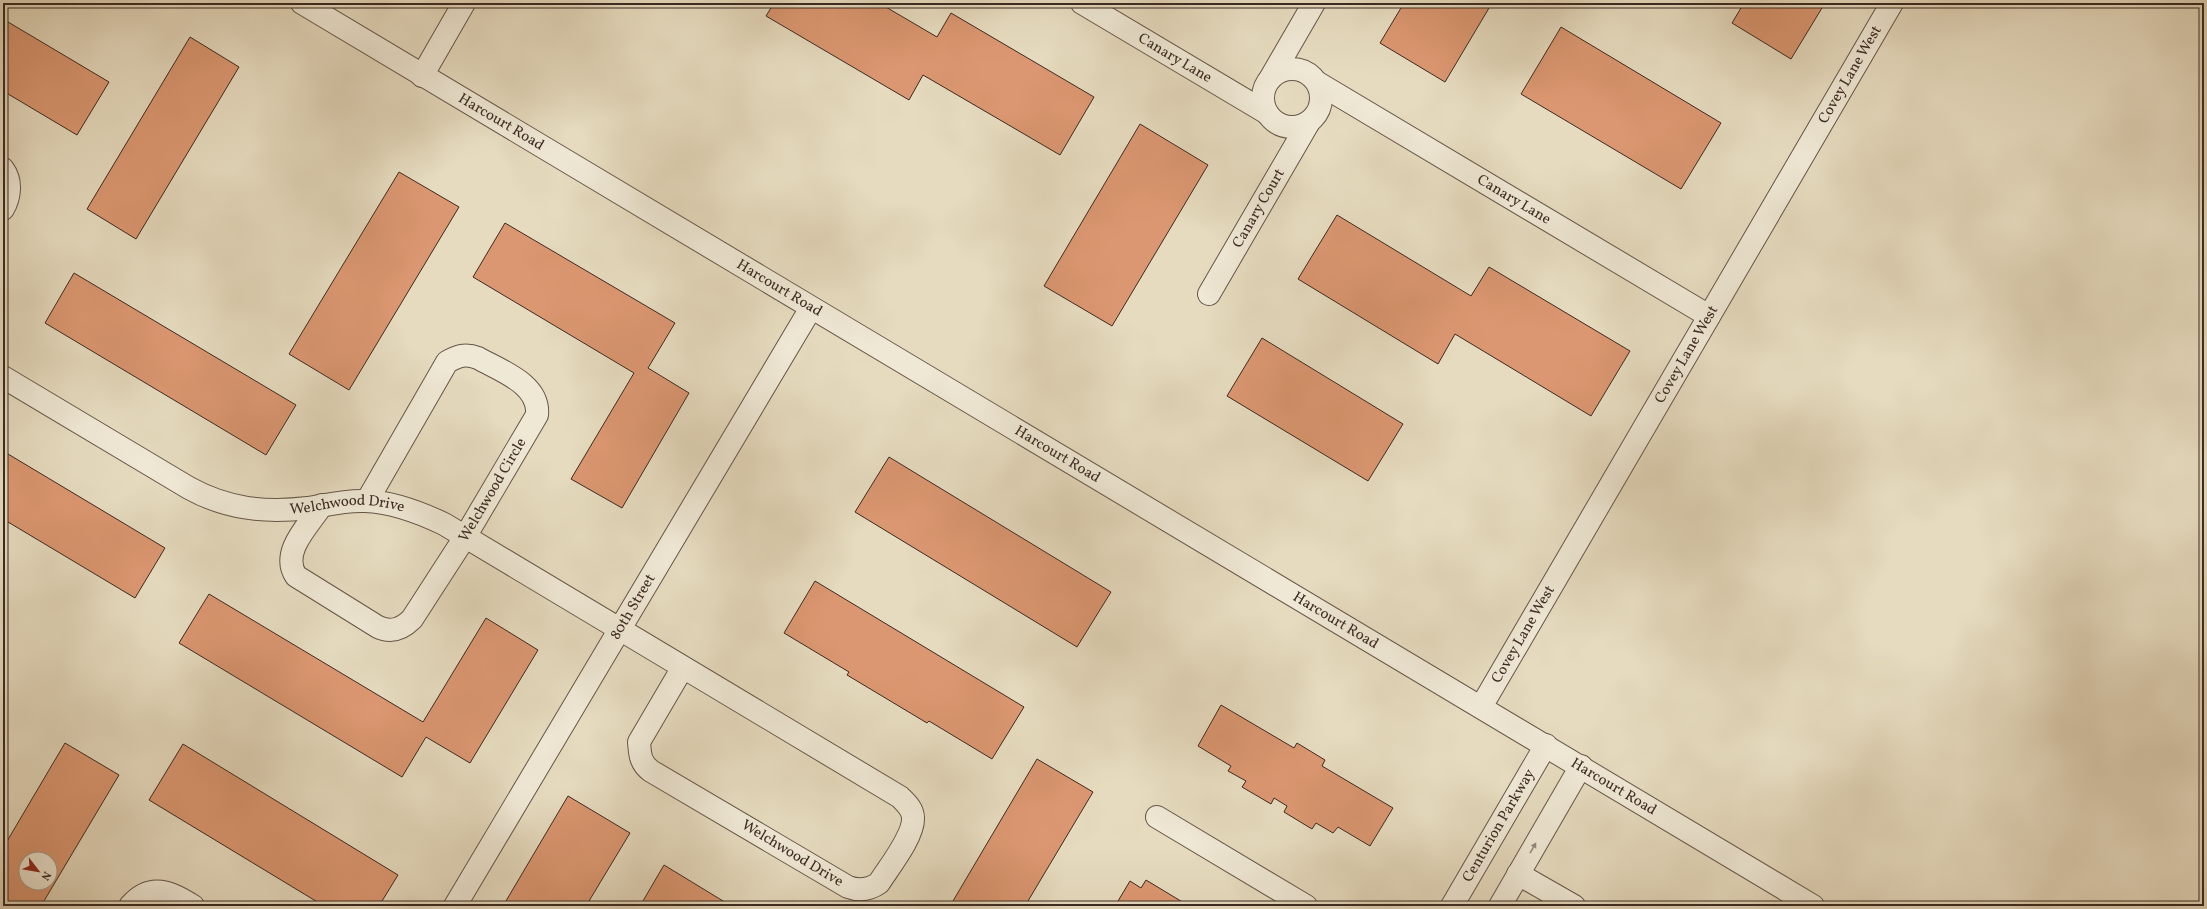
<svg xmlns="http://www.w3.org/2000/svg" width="2207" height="909" font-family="Vollkorn,serif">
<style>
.building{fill:#db9771;stroke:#3b2a22;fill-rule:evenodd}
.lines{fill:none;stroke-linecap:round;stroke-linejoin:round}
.minor-casing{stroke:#665649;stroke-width:24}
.minor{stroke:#efe8d5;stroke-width:22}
.oneway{fill:#95897c}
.labels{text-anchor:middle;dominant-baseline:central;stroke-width:4;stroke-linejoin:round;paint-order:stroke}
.street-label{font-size:15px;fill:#3b2a22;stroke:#efe8d5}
</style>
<rect width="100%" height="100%" fill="#e6dbbf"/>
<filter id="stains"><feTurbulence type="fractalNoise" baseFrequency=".005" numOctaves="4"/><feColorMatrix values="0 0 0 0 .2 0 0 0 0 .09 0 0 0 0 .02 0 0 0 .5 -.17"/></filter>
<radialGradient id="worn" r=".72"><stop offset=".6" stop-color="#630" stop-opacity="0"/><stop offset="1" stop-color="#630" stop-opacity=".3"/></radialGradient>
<path class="building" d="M 774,3 L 879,3 L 937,37 L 951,13 L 1094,97 L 1060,155 L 923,75 L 909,100 L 766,16 Z
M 1404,3 L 1492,3 L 1445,82 L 1380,43 Z
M 1744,3 L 1825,3 L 1791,59 L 1732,23 Z
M 3,19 L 109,82 L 77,135 L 3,91 Z
M 1561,27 L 1721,123 L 1681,189 L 1521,94 Z
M 190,37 L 239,67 L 136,239 L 87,209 Z
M 1140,124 L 1208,165 L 1112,326 L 1044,286 Z
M 399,172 L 459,207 L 349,390 L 289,354 Z
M 1337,215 L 1471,296 L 1489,267 L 1630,351 L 1591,416 L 1455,334 L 1438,364 L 1298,279 Z
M 505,223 L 675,323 L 648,368 L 689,393 L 622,508 L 571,479 L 634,373 L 473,277 Z
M 74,273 L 296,405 L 266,455 L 45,323 Z
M 1262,338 L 1403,424 L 1368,481 L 1227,396 Z
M 3,451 L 165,548 L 135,598 L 3,519 Z
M 889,457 L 1111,592 L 1077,647 L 855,512 Z
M 815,581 L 1024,707 L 992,759 L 929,721 L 927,723 L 847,675 L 849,672 L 784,633 Z
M 209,594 L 423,722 L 486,618 L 538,650 L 470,763 L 426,737 L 402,777 L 179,643 Z
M 1221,705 L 1294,748 L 1297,743 L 1325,760 L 1322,766 L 1393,808 L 1370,846 L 1338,827 L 1333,833 L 1316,823 L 1312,829 L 1284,812 L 1287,806 L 1274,798 L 1271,804 L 1242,787 L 1246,781 L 1228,771 L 1231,766 L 1198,746 Z
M 65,743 L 119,775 L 41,906 L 3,906 L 3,848 ZM 26,859 L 50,859 L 50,883 L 26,883 Z
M 183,744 L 398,875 L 379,906 L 324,906 L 149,800 Z
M 1037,759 L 1093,792 L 1025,906 L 950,906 Z
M 568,796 L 630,833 L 586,906 L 503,906 Z
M 664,865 L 728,904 L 730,901 L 738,906 L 640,906 Z
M 1146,880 L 1189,906 L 1115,906 L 1130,881 L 1141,888 Z"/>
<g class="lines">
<g class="minor-casing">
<g id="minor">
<path id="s1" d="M 302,3 L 1813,906"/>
<path id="s2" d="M 1082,3 L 1267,113"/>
<circle cx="1292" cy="98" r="29"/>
<path d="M 422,76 L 464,3"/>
<path d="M 1270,79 L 1314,3"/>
<path id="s3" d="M 1318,83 L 1709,316"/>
<path d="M 3,169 C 12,181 10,197 3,209"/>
<path id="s4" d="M 1209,294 L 1309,122"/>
<path id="s5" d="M 3,377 L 189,488 C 227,509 265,513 308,508 C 327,505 345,500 365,501 C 393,502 419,512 444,524 L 900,797 C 906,803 913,809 913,818 C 914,836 889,867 879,883 C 869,890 859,891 848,887 L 651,771 C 640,763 640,754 639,742 L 683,667"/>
<path id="s6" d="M 322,505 C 309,525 280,552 296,576 L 378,627 C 391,633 402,629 412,619 L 465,537 L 537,415 C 540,384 501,371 478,358 C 465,353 458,356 447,362 L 367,501"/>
<path id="s7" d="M 1481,707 L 1892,3"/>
<path d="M 1157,817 L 1306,906"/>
<path d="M 1518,874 L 1574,906"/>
<path d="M 130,906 C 151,882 170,892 193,906"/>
<path id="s8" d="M 455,906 L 811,308"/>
<path id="s9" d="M 1452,906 L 1546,745"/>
<path d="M 1500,906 L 1581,766"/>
</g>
</g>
<use href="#minor" class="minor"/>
</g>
<defs><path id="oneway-solid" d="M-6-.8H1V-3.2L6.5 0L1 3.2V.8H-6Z"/></defs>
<use class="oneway" href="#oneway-solid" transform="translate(1533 848) rotate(-60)"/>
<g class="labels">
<g class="street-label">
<text stroke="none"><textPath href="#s2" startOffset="108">Canary Lane</textPath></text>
<text stroke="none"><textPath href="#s7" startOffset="732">Covey Lane West</textPath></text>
<text stroke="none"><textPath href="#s1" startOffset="232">Harcourt Road</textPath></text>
<text stroke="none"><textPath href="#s3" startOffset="228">Canary Lane</textPath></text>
<text stroke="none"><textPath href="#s4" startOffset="99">Canary Court</textPath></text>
<text stroke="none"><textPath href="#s1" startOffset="556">Harcourt Road</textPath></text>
<text stroke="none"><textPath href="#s7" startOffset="408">Covey Lane West</textPath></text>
<text stroke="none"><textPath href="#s1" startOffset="880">Harcourt Road</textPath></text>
<text stroke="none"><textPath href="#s6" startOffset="367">Welchwood Circle</textPath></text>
<text stroke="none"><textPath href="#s5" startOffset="379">Welchwood Drive</textPath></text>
<text stroke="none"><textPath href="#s8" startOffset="348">80th Street</textPath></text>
<text stroke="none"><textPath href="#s1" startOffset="1204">Harcourt Road</textPath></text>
<text stroke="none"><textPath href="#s7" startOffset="84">Covey Lane West</textPath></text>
<text stroke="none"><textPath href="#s1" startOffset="1528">Harcourt Road</textPath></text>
<text stroke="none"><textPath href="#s9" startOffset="93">Centurion Parkway</textPath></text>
<text transform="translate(792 854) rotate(31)">Welchwood Drive</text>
</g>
</g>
<rect width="2207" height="909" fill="none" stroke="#e6dbbf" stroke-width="16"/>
<rect x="4" y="4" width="2199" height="901" fill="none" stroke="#3b2a22" stroke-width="2"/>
<rect x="8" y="8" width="2191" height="893" fill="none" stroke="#3b2a22"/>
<g transform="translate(38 871) rotate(121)"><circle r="19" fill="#efe8d5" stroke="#a79c8d"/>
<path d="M0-3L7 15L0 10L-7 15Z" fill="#8f2418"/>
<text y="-6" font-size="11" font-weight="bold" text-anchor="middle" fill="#3b2a22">N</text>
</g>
<rect width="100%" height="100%" filter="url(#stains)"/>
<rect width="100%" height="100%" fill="url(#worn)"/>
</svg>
